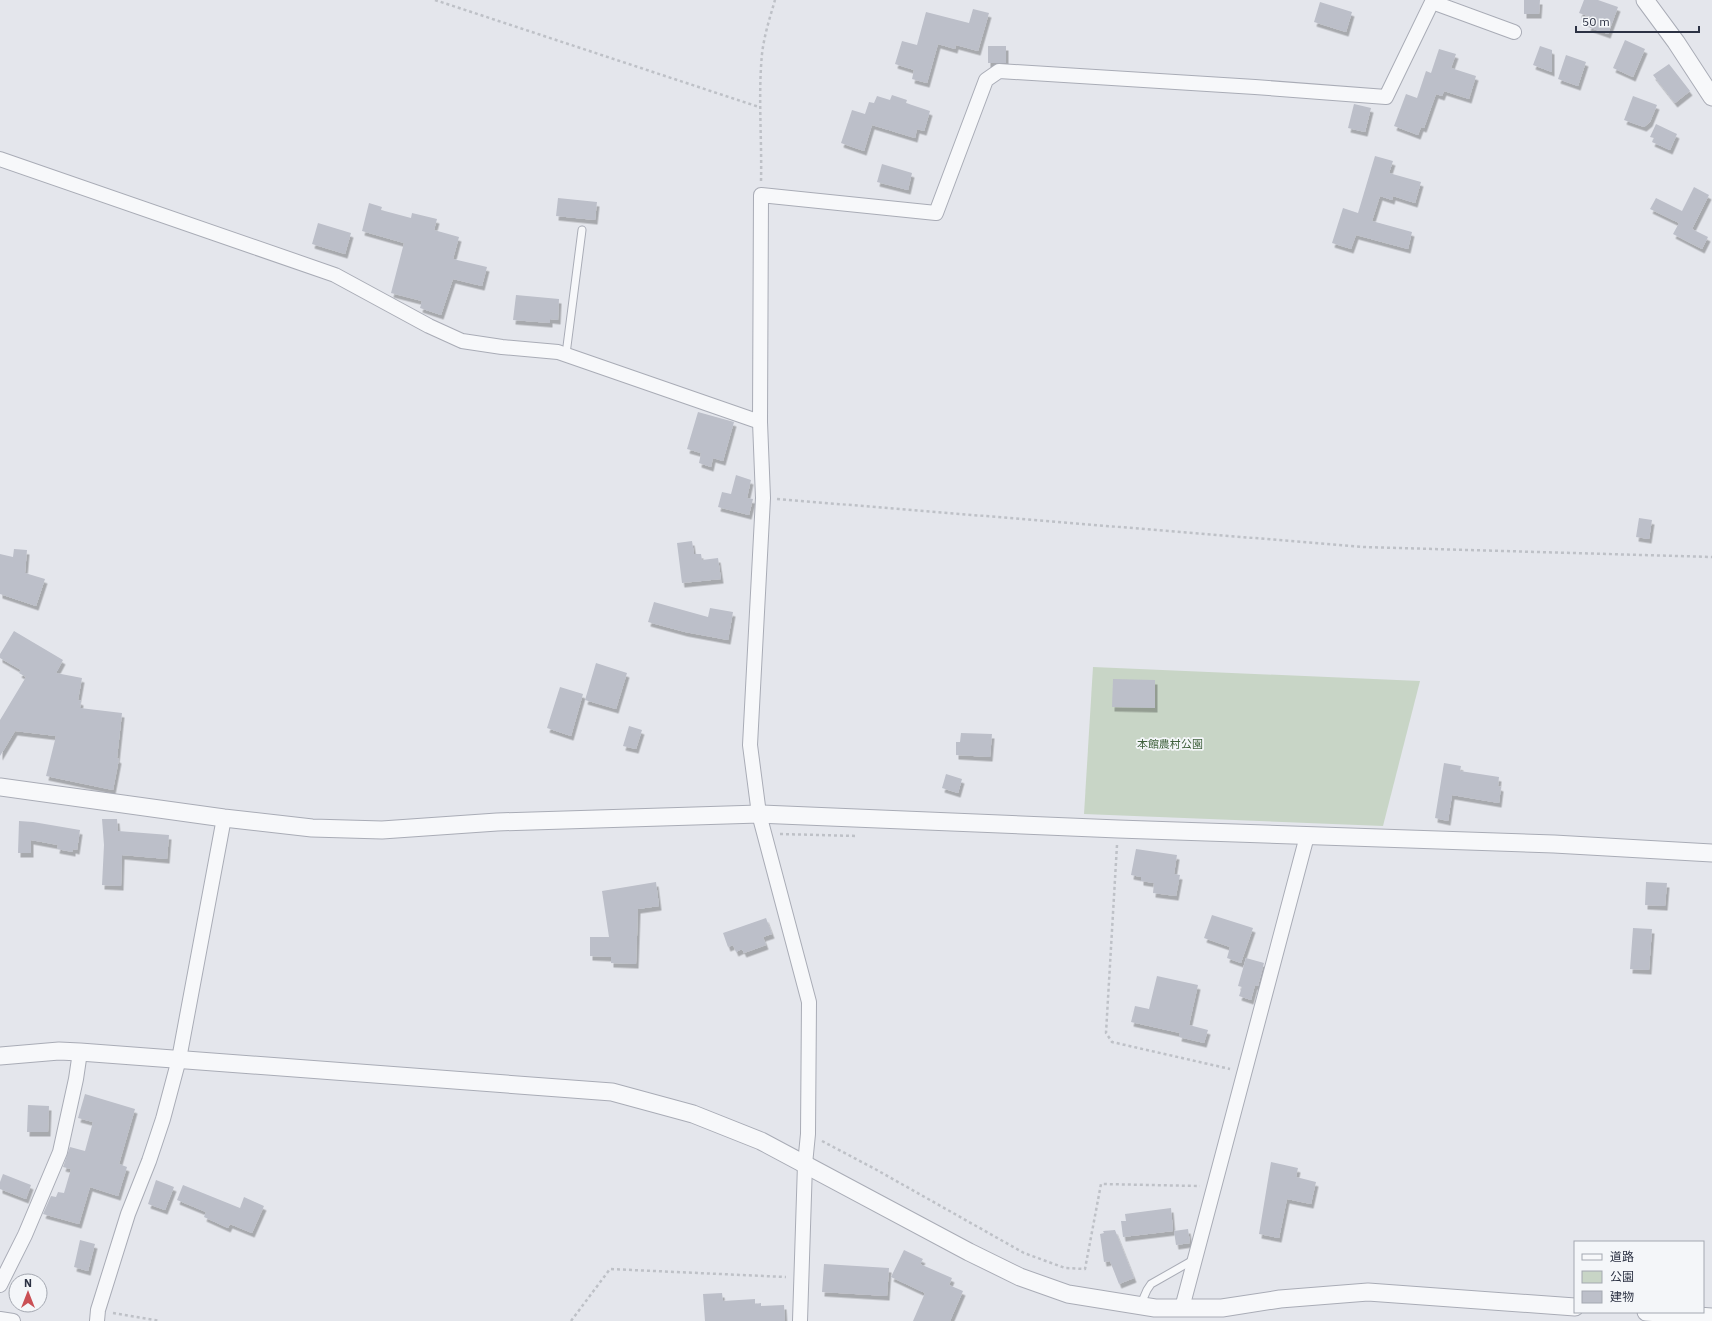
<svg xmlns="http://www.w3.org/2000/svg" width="1712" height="1321" font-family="'IBM Plex Sans','Noto Sans JP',sans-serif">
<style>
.green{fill:#c8d5c6}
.building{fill:#bcbfc9;filter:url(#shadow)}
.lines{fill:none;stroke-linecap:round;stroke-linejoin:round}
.service-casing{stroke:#a9acb6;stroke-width:9}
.minor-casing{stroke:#a9acb6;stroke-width:16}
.tertiary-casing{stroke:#a9acb6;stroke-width:19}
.path{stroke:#bec1c7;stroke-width:2.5;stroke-dasharray:3 3;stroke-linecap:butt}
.service{stroke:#f7f8fa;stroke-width:7}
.minor{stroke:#f7f8fa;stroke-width:14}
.tertiary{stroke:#f7f8fa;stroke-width:17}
.labels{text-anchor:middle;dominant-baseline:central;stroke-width:3.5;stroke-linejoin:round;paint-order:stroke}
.park-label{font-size:11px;fill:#3d5f3a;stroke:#f4f6f9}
</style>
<defs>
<filter id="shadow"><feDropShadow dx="2.5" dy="4.5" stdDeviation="0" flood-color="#0004"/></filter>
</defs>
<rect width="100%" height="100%" fill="#e4e6ec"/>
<path class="green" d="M 1093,667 L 1420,681 L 1383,826 L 1084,814 Z"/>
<path class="building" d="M 1524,0 L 1540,0 L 1539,14 L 1524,14 Z
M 1584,0 L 1598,0 L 1618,7 L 1608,34 L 1588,27 L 1591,17 L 1579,13 Z
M 1320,2 L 1352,12 L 1346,32 L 1314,22 Z
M 973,9 L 989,13 L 978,51 L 956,45 L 955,49 L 938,44 L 927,83 L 912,79 L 914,70 L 895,64 L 902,41 L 917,45 L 926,12 L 969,23 Z
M 1625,40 L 1645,49 L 1633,77 L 1613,68 Z
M 988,46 L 1006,46 L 1006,63 L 988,63 Z
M 1540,46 L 1552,50 L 1552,72 L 1533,65 Z
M 1439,49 L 1456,54 L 1451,68 L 1476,76 L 1469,99 L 1444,91 L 1442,96 L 1436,94 L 1424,128 L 1421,127 L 1418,135 L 1394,126 L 1406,94 L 1417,98 L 1426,71 L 1431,73 Z
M 1566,55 L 1586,62 L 1578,86 L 1558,79 Z
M 1669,64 L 1690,91 L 1675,103 L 1653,75 Z
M 892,95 L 907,100 L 906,103 L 930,111 L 924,131 L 917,129 L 915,138 L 872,125 L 864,151 L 841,143 L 852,110 L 865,114 L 869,102 L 874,103 L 877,96 L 890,100 Z
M 1633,96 L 1657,105 L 1650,122 L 1644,127 L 1624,120 Z
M 1354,104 L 1371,108 L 1365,132 L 1348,128 Z
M 1656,124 L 1677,134 L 1670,150 L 1652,142 L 1654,138 L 1650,137 Z
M 1375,156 L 1393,161 L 1389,173 L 1421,182 L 1415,203 L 1393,196 L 1392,200 L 1380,196 L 1372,221 L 1412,232 L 1408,249 L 1356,235 L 1351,249 L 1332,243 L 1343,208 L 1358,213 Z
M 882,164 L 912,173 L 908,190 L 877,182 Z
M 1694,187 L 1709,195 L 1692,229 L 1708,237 L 1702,249 L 1673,234 L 1679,223 L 1650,209 L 1656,198 L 1682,211 Z
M 558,198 L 597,202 L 595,220 L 556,216 Z
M 369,203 L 382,207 L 381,210 L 411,218 L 412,213 L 437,219 L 434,230 L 459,237 L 453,259 L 487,267 L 482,286 L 453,279 L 441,315 L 420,308 L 422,301 L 391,293 L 404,243 L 362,231 Z
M 318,223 L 351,233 L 345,254 L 312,244 Z
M 516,295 L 559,299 L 558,320 L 550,319 L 550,323 L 513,320 Z
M 698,412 L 734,422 L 723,461 L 713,458 L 711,467 L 699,463 L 701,453 L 687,449 Z
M 736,475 L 751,480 L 747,498 L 753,499 L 749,515 L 718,507 L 722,492 L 731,494 Z
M 1639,518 L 1652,520 L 1649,539 L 1636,537 Z
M 692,541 L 694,554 L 701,554 L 702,560 L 718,558 L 721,579 L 682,583 L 677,543 Z
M 14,549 L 27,550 L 25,573 L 45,579 L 36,606 L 0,594 L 0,554 L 13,557 Z
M 654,602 L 708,617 L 710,608 L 733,612 L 728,640 L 685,632 L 648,622 Z
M 14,631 L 63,660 L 56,673 L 82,678 L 78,700 L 81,701 L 80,708 L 122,713 L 117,758 L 119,759 L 113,790 L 46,776 L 56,736 L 15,731 L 0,756 L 0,720 L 26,677 L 19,673 L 21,670 L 0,658 L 0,654 Z
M 596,663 L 627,673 L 616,709 L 585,700 Z
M 1113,679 L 1155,680 L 1155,708 L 1112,707 Z
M 560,687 L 583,694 L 571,736 L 547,728 Z
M 629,726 L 642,730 L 636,749 L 623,746 Z
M 961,733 L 992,734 L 990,757 L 956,755 L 956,742 L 960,742 Z
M 1444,763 L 1461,766 L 1460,771 L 1499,777 L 1498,786 L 1501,787 L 1499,803 L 1452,795 L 1448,821 L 1435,818 Z
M 946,774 L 962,779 L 958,793 L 942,788 Z
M 102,819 L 117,819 L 118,831 L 169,835 L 167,859 L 122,855 L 121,886 L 102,885 L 104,845 Z
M 19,821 L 33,822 L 80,830 L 77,850 L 73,849 L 73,852 L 57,849 L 58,845 L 31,840 L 31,853 L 18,853 Z
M 1136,849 L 1177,855 L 1174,874 L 1180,875 L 1176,896 L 1153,893 L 1154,883 L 1141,881 L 1141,877 L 1131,875 Z
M 656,882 L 659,906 L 638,909 L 636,964 L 611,963 L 611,957 L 590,956 L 590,937 L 609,937 L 602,891 Z
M 1646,882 L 1667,883 L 1665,906 L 1645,905 Z
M 1212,915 L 1253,928 L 1241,963 L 1227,958 L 1230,947 L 1204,938 Z
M 766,918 L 772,934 L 763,937 L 766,945 L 744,953 L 742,949 L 736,952 L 733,945 L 728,947 L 723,933 Z
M 1633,928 L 1652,929 L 1649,970 L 1630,969 Z
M 1246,958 L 1264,963 L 1258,986 L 1255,985 L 1251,1000 L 1239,996 L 1242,987 L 1238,986 Z
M 1157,976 L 1198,985 L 1189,1025 L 1208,1030 L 1204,1043 L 1179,1037 L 1180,1033 L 1131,1022 L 1135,1006 L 1149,1009 Z
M 85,1094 L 135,1109 L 119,1164 L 127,1167 L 118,1196 L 90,1187 L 79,1224 L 43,1214 L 51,1196 L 56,1197 L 58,1192 L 64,1193 L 71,1169 L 63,1167 L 70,1147 L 85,1151 L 93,1122 L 78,1118 Z
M 28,1105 L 49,1106 L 48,1132 L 27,1132 Z
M 1271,1162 L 1298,1168 L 1296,1177 L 1316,1182 L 1311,1204 L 1287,1199 L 1279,1238 L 1259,1234 Z
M 3,1174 L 31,1185 L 26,1199 L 0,1189 L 0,1182 Z
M 156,1180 L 174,1187 L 165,1210 L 148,1204 Z
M 183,1185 L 240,1208 L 244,1197 L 264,1206 L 252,1233 L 230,1224 L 228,1228 L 204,1217 L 206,1212 L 177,1200 Z
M 1171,1208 L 1173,1231 L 1123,1237 L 1121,1221 L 1126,1221 L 1125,1214 Z
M 1188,1229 L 1190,1243 L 1176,1245 L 1174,1231 Z
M 1115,1230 L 1134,1278 L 1119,1284 L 1110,1261 L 1104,1262 L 1100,1234 L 1104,1233 L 1103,1231 Z
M 80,1240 L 95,1244 L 88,1271 L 74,1267 Z
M 904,1250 L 923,1259 L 920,1264 L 952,1278 L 949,1285 L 963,1291 L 950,1321 L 913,1321 L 925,1293 L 891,1277 Z
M 824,1264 L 889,1268 L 887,1296 L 822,1292 Z
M 722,1293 L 723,1301 L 755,1299 L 755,1304 L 761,1303 L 761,1306 L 784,1305 L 785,1321 L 705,1321 L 703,1294 Z"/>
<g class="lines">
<g class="service-casing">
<path id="service" d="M 566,354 L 582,230
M 1140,1306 L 1147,1290 L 1151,1284 L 1195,1259"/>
</g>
<g class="minor-casing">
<path id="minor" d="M 1432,2 L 1514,32
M 0,159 L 335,275 L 429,326 L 462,341 L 502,347 L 558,352 L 760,422
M 0,1285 L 25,1235 L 60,1152 L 76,1079 L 80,1052
M 1182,1308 L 1307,836
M 0,1319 L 13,1321
M 97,1321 L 98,1310 L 128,1214 L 149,1161 L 163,1119 L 179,1059 L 224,818
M 800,1321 L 805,1164 L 808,1134 L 809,1002 L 759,814 L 750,745 L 763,498 L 760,422 L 761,195 L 936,213 L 986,80 L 999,71 L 1255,87 L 1386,97 L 1433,0"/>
</g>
<g class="tertiary-casing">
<path id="tertiary" d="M 1645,0 L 1676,42 L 1712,97
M 0,787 L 224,818 L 312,828 L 382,830 L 497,822 L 759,814 L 1118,829 L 1554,844 L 1712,853
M 0,1056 L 59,1051 L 80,1052 L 612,1092 L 693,1114 L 761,1141 L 969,1252 L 1020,1277 L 1068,1294 L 1155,1308 L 1222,1308 L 1280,1299 L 1368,1292 L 1575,1307
M 1646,1312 L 1712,1317"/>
</g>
<path class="path" d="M 435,0 L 759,107
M 761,181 C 762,139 758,96 762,54 C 764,36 770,17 775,0
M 777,499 L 1364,547 L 1712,557
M 780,834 L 857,836
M 1117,845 L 1106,1033 L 1112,1042 L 1230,1069
M 822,1141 L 875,1169 L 1024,1253 L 1065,1268 L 1085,1269 L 1101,1184 L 1200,1186
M 113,1313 L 160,1321
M 571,1321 L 610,1269 L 786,1277"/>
<use href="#service" class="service"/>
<use href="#minor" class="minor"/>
<use href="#tertiary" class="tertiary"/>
</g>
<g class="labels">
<g class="park-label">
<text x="1170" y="744">本館農村公園</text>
</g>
</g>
<rect x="1574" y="1241" width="130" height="72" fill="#f4f6f9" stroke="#a4a8b1"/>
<rect x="1582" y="1254" width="20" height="6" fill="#f7f8fa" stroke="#a4a8b1"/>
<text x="1610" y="1261" font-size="12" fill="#2c3244">道路</text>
<rect x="1582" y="1271" width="20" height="12" fill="#c8d5c6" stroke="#a4a8b1"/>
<text x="1610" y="1281" font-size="12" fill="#2c3244">公園</text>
<rect x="1582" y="1291" width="20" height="12" fill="#bcbfc9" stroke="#a4a8b1"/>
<text x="1610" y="1301" font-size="12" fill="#2c3244">建物</text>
<g transform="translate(28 1293)"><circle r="19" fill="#f4f6f9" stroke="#a4a8b1"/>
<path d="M0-3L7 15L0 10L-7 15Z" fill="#ca5055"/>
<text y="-6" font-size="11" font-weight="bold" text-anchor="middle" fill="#2c3244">N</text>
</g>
<path d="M1576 26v6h123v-6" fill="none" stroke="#2c3244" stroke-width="2"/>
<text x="1582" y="26" font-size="12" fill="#2c3244" stroke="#f4f6f9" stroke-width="3" paint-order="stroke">50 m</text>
</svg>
